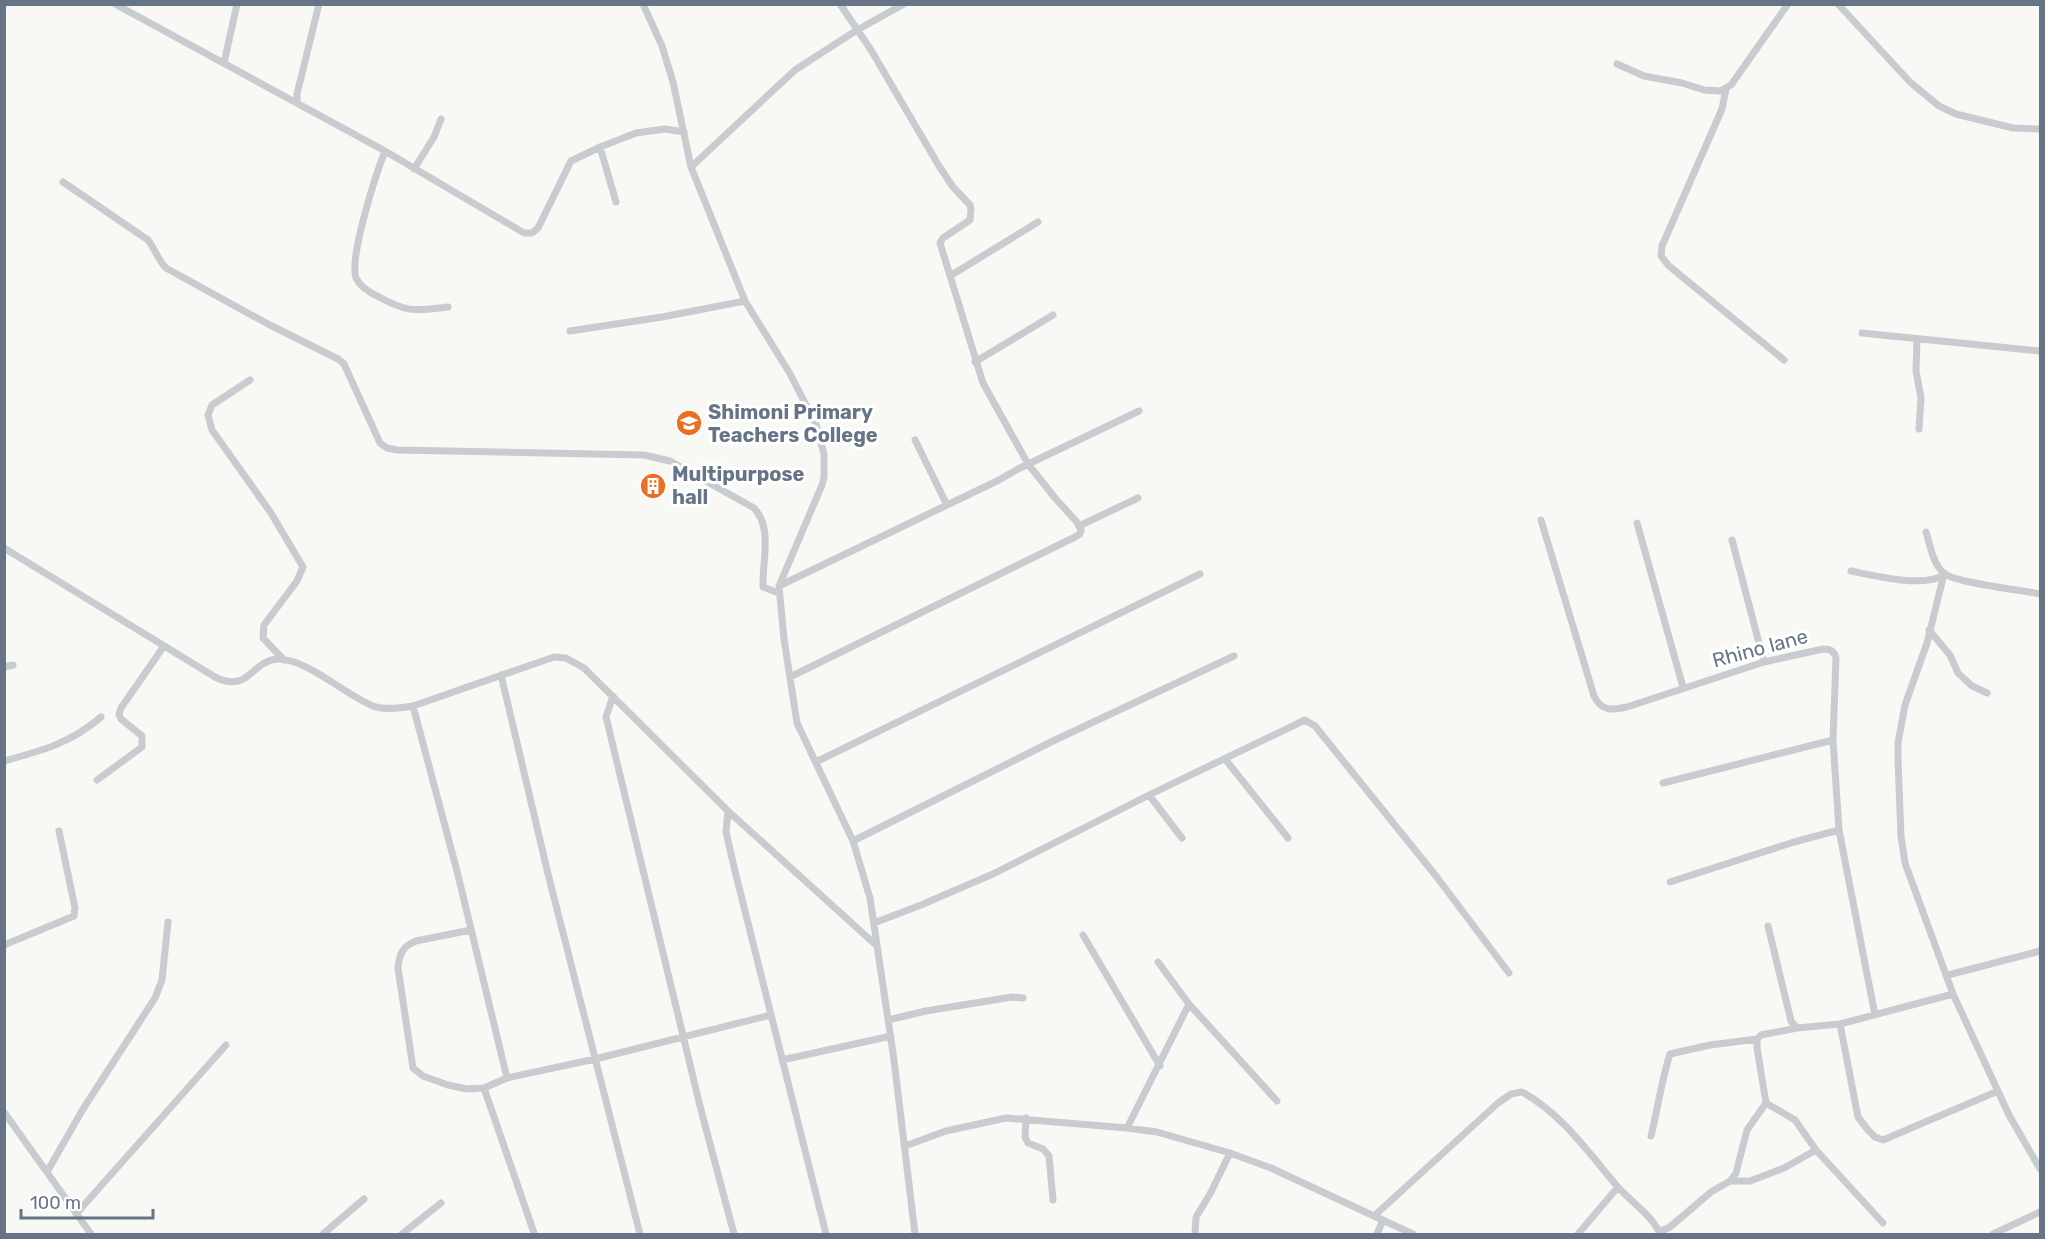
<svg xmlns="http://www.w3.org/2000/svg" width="2045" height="1239" font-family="Rubik,sans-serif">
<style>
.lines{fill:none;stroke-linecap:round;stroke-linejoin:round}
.street{stroke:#c8cbcf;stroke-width:7}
.labels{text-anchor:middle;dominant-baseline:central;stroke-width:6;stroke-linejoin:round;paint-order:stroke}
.poi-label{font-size:20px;font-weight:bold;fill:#667487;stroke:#fff;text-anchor:start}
.street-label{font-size:20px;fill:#667487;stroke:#fff}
</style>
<rect width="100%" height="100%" fill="#f8f8f5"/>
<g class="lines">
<path class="street" d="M 115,4 L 385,151 L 524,233 L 532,233 L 538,228 L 571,161 L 600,147 L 636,133 L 665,129 L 684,132
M 643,4 L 662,46 L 673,82 L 691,167 L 745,301 L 789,372 L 816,424 L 824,454 L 824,477 L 822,485 L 779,586 L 784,639 L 797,723 L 853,841 L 870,898 L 894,1060 L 915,1234
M 1838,4 L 1910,82 L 1939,106 L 1956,114 L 2013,128 L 2040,129
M 224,63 L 237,4
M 1617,64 L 1644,76 L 1682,83 L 1704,90 L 1720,91 L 1731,85 L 1788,4
M 1726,89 L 1722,109 L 1662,246 L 1661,256 L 1669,266 L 1784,360
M 297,103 L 297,94 L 319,4
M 600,147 L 616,202
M 385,151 C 376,174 349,257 356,278 C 360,287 369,292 377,296 C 408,313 414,311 448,307
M 691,167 L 795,70 L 857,30 L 904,4
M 414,169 L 434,137 L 441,119
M 63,182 L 148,240 C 155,249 158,260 166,268 L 268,324 L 338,359 L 344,364 L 380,443 L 387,448 L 398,450 L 644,455 L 670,461 L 754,508 C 773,529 762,561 763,587 L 779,593
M 950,276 L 1038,222
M 570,331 L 662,317 L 745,301
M 1862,333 L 2040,351
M 1917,339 L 1916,371 L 1921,398 L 1919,429
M 975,362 L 1053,315
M 250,380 L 212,405 L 208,415 L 212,430 L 271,513 L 303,567 L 297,581 L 264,625 L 263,638 L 284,660
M 915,440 L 947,505
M 1541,520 L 1594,696 C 1602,712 1612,710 1627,707 L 1764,662 L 1823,649 C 1831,649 1834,651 1836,658 L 1833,740 L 1839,830 L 1875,1015
M 1637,523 L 1683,687
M 1079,526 L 1138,498
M 1926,532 C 1930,544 1933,566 1945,574 C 1957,583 2022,590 2040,594
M 1732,540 L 1764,662
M 4,548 L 215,677 C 249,694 251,661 277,659 C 308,658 348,698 376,707 C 388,710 401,708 413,706 L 554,657 L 566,658 L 584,668 L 728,811 L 877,946
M 1851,571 C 1875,576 1923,588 1944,575
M 1944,574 L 1927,643 L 1905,705 L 1898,743 L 1898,759 L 1901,837 L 1905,863 L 1953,994 L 2009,1115 L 2040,1169
M 779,586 L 999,480 L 1018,469 L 1139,411
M 1929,630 L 1950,655 L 1958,673 L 1972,686 L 1987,693
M 4,667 L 13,665
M 501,675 L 549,878 L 640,1234
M 790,677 L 1075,537 L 1080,534 L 1081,530 L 1076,521 L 1055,498 L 1028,464 L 983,383 L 940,243 L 943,238 L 970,220 L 971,210 L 970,205 L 953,187 L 939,166 L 871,50 L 840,4
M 613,696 L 606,717 L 701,1110 L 734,1234
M 413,706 L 457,871 L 507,1078
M 1225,759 L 1288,838
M 4,761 C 41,751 71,743 101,717
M 816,762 L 1200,574
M 97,780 L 142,747 L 142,736 L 121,719 L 119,714 L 121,708 L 164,646
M 1663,783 L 1833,740
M 1149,795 L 1182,838
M 728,811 L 726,832 L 735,871 L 826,1234
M 853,841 L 1053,741 L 1234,656
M 1670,882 L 1794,842 L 1839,830
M 874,923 L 921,905 L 993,874 L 1149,795 L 1305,720 L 1315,726 L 1436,876 L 1509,973
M 1768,926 L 1791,1021 L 1797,1028 L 1840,1024 L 1953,994
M 471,930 L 416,941 C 403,946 399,954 398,968 L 413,1068 L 423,1076 L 448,1085 L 467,1089 L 484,1088 L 507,1078 L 595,1059 L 771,1015
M 1083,935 L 1160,1066
M 4,945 L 74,916 L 75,908 L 59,831
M 1948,975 L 2040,951
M 1189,1004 L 1277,1101
M 888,1020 L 926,1011 L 1012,997 L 1023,998
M 1840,1024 L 1858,1117 L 1868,1130 L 1875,1137 L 1883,1140 L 1998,1091
M 782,1060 L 891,1036
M 484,1088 L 534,1233
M 1766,1103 L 1795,1120 L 1816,1150 L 1883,1223
M 4,1112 L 91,1234
M 1026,1118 L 1025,1137 L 1028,1143 L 1043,1149 L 1049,1156 L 1053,1200
M 1127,1128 L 1189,1004 L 1158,962
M 1651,1136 C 1658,1108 1661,1082 1670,1054 L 1710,1045 L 1757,1039
M 905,1146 L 946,1131 L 1006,1118 L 1127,1128 L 1157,1132 L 1230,1153 L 1271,1168 L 1374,1216 L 1498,1103 L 1511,1094 L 1522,1092 C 1561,1113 1589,1153 1617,1186 C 1631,1202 1652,1215 1660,1234
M 47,1172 L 83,1109 L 155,998 L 162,980 L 168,922
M 1730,1181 L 1750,1181 L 1784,1168 L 1816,1150
M 76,1214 L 226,1045
M 1374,1216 L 1413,1234
M 1659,1232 L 1670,1227 L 1711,1192 L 1730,1181 L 1736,1173 L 1747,1130 L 1766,1103 L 1757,1048 L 1757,1039 L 1761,1035 L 1797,1028
M 323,1234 L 364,1199
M 402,1234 L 441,1203
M 1195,1234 L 1196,1217 L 1210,1194 L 1230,1153
M 1377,1234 L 1383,1220
M 1578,1234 L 1618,1187
M 1993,1234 L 2040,1212"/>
</g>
<defs>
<g id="school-disc" transform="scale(1.35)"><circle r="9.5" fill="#e96f25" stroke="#fff"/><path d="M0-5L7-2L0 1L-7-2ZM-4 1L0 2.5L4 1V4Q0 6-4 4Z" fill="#fff"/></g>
<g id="building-disc" transform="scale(1.35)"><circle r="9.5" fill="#e96f25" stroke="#fff"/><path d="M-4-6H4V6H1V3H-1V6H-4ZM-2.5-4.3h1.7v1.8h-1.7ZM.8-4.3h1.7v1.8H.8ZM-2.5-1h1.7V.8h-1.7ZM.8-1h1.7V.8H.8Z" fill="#fff"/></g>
</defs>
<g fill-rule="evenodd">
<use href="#school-disc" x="689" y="423"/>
<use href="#building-disc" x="653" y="486"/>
</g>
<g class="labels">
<g class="poi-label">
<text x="708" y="412">Shimoni Primary<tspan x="708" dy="23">Teachers College</tspan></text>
<text x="672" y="474">Multipurpose<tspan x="672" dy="23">hall</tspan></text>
</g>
<g class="street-label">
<text transform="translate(1760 648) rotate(-15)">Rhino lane</text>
</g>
</g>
<rect width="2045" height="1239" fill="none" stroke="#667487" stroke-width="12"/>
<path d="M21 1209v9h132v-9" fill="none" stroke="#667487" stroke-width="3"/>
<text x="30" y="1209" font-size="18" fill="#667487" stroke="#ffffff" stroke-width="4.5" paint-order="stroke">100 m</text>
</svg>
